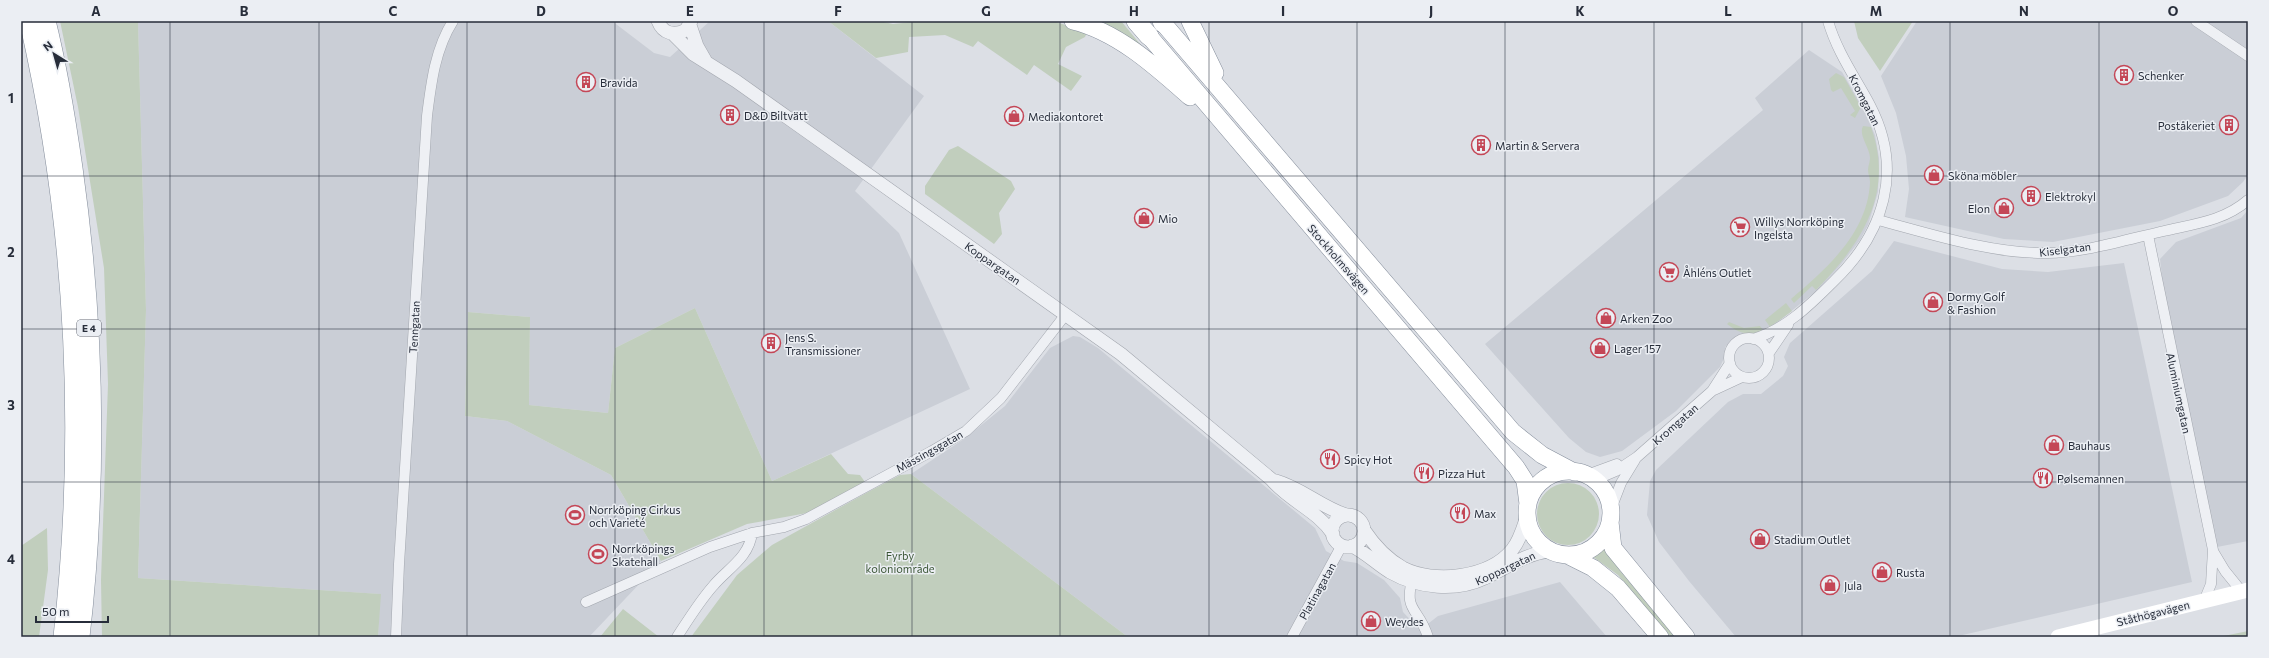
<svg xmlns="http://www.w3.org/2000/svg" width="2269" height="658" font-family="Commissioner,sans-serif">
<style>
.built{fill:#caced6}
.green{fill:#c1cebd}
.lines{fill:none;stroke-linecap:round;stroke-linejoin:round}
.minor-casing{stroke:#a2a6ae;stroke-width:11}
.tertiary-casing{stroke:#a2a6ae;stroke-width:14}
.trunk-casing{stroke:#848d9b;stroke-width:18}
.motorway-casing{stroke:#848d9b;stroke-width:20}
.minor{stroke:#eef0f4;stroke-width:10}
.tertiary{stroke:#eef0f4;stroke-width:13}
.secondary{stroke:#fff;stroke-width:15}
.trunk{stroke:#fff;stroke-width:17}
.motorway{stroke:#fff;stroke-width:19}
.grid{fill:none;stroke:#272d3a;stroke-width:1;stroke-opacity:0.55}
.labels{text-anchor:middle;dominant-baseline:central;stroke-width:3;stroke-linejoin:round;paint-order:stroke}
.shield{fill:#ebeef3;stroke:#626772;stroke-width:1}
.shield-label{font-size:10px;font-weight:bold;fill:#272d3a}
.poi-label{font-size:11px;fill:#272d3a;stroke:#ebeef3;text-anchor:start}
.street-label{font-size:11px;fill:#272d3a;stroke:#ebeef3}
.park-label{font-size:11px;fill:#3a5535;stroke:#ebeef3}
.neatline{fill:none;stroke:#272d3a;stroke-width:1.5}
.grid-label{font-size:13px;text-anchor:middle;font-weight:bold;fill:#272d3a}
</style>
<rect width="100%" height="100%" fill="#dcdfe5"/>
<path class="built" d="M 138,21 L 612,21 L 654,53 L 670,57 L 710,21 L 828,21 L 924,96 L 855,191 L 899,233 L 970,389 L 772,481 L 695,308 L 615,348 L 608,413 L 529,405 L 530,317 L 468,312 L 465,416 L 507,421 L 611,475 L 661,561 L 589,637 L 378,637 L 380,594 L 138,578 L 146,310 Z
M 1917,21 L 2248,21 L 2248,175 L 2243,182 L 2228,196 L 2160,221 L 2053,242 L 2004,239 L 1905,217 L 1909,189 L 1906,156 L 1896,113 L 1881,76 Z
M 1809,50 L 1842,72 L 1862,106 L 1875,135 L 1879,158 L 1878,192 L 1868,225 L 1860,240 L 1839,267 L 1816,291 L 1778,322 L 1765,332 L 1756,335 L 1741,334 L 1725,347 L 1725,356 L 1720,367 L 1676,411 L 1622,451 L 1600,457 L 1586,452 L 1569,438 L 1485,344 L 1763,110 L 1755,98 Z
M 2248,210 L 2248,541 L 2217,547 L 2165,303 L 2160,259 L 2176,242 L 2241,218 Z
M 1894,241 L 2002,269 L 2048,272 L 2124,263 L 2192,582 L 1954,637 L 1736,637 L 1689,581 L 1659,542 L 1647,515 L 1650,481 L 1656,470 L 1728,402 L 1743,394 L 1761,394 L 1783,376 L 1788,366 L 1784,357 L 1790,343 L 1872,271 Z
M 1073,336 L 1080,337 L 1098,348 L 1315,528 L 1326,551 L 1344,561 L 1357,563 L 1384,580 L 1400,598 L 1403,612 L 1420,630 L 1438,616 L 1560,582 L 1607,637 L 1128,637 L 911,474 L 964,439 L 1005,406 L 1050,348 Z"/>
<path class="green" d="M 60,21 L 138,21 L 146,310 L 138,578 L 381,594 L 378,637 L 102,637 L 101,580 L 108,384 L 104,268 L 78,107 Z
M 828,21 L 879,21 L 893,24 L 922,21 L 1053,21 L 1087,32 L 1085,37 L 1066,47 L 1058,64 L 1082,76 L 1071,91 L 1034,65 L 1027,75 L 978,41 L 973,47 L 945,35 L 909,37 L 908,52 L 876,58 Z
M 1091,21 L 1121,21 L 1145,50 Z
M 1854,21 L 1913,21 L 1880,71 L 1858,38 Z
M 1836,73 L 1844,77 L 1861,107 L 1855,118 L 1850,115 L 1855,111 L 1841,88 L 1833,92 L 1831,90 L 1829,79 Z
M 1863,126 L 1871,127 C 1895,194 1861,244 1816,290 L 1812,286 L 1794,303 L 1791,299 C 1826,269 1868,233 1870,182 C 1870,178 1868,174 1868,170 C 1868,166 1870,162 1870,158 C 1870,148 1858,135 1863,126 Z
M 958,146 L 1011,181 L 1015,189 L 999,213 L 1002,234 L 994,244 L 925,194 L 925,186 L 949,150 Z
M 1786,303 L 1792,311 L 1770,327 L 1765,320 Z
M 695,308 L 772,481 L 831,454 L 848,474 L 860,475 L 865,482 L 807,513 L 747,524 L 661,561 L 611,475 L 507,421 L 465,416 L 468,312 L 530,317 L 529,405 L 608,413 L 615,348 Z
M 1729,322 L 1744,328 L 1760,326 L 1764,331 C 1749,336 1740,334 1727,324 Z
M 911,474 L 1128,637 L 691,637 L 737,575 L 772,545 L 868,492 L 900,475 Z
M1537 514a31 31 0 1 1 62 0a31 31 0 1 1-62 0Z
M 47,528 L 48,570 L 39,637 L 21,637 L 21,546 Z
M 1604,546 L 1621,572 L 1677,637 L 1671,637 L 1618,575 L 1592,556 Z
M 623,609 L 659,637 L 600,637 Z
M 2248,631 L 2248,637 L 2219,637 Z"/>
<g class="lines">
<g class="minor-casing">
<path id="minor" d="M 2196,21 L 2248,56
M 1878,220 C 1931,234 1992,254 2047,253 C 2083,253 2129,239 2164,231 C 2194,224 2224,221 2248,200
M 2148,235 L 2213,550 L 2211,584 L 2204,601
M1729 358a20 20 0 1 1 40 0a20 20 0 1 1-40 0Z
M 1753,339 C 1785,330 1811,304 1834,281 C 1884,233 1904,170 1870,105 C 1855,77 1837,52 1828,21
M 1769,353 L 1788,325
M 1714,390 L 1742,377
M 1587,475 L 1617,464
M 1595,480 L 1616,471 L 1637,457 L 1712,391 L 1730,363
M 1611,509 L 1621,483 L 1635,460
M 2213,551 L 2225,571 L 2242,592
M 1413,575 C 1403,614 1418,605 1428,637
M 586,602 L 710,547 L 752,533
M 396,637 L 399,564 L 427,116 C 431,84 435,49 453,21
M 677,637 C 688,620 699,602 713,586 C 727,569 749,558 752,533 L 784,527 L 806,519 L 932,451 L 966,431 L 1001,398 L 1066,314
M 1292,637 L 1342,545"/>
</g>
<g class="tertiary-casing">
<path id="tertiary" d="M 658,21 C 663,34 674,36 686,30 L 691,21
M 690,25 L 697,46 L 705,60
M 673,34 L 693,54 L 736,81 L 1121,354 L 1271,479 C 1289,501 1317,510 1333,534
M 1276,481 C 1301,488 1321,507 1346,515
M1332 531a16 16 0 1 1 32 0a16 16 0 1 1-32 0Z
M 1364,530 C 1374,545 1387,559 1403,568 C 1434,584 1489,578 1512,550 C 1520,540 1523,528 1527,516
M 1352,546 C 1366,553 1377,564 1390,572 C 1418,588 1456,592 1485,578 C 1507,568 1524,554 1549,551"/>
</g>
<g class="trunk-casing">
<path id="trunk" d="M 1073,21 C 1118,32 1156,67 1190,97
M 1190,21 L 1215,73
M 1163,23 L 1513,432 L 1542,455 L 1574,472
M 1149,36 L 1516,467 L 1525,481 L 1528,504
M1527 513a42 42 0 1 1 84 0a42 42 0 1 1-84 0Z
M 1610,522 L 1613,548 L 1686,637
M 1569,556 L 1593,568 L 1618,588 L 1660,637"/>
</g>
<g class="motorway-casing">
<path id="motorway" d="M 29,21 C 75,223 86,431 63,637
M 46,21 C 58,69 66,119 73,168 C 95,324 98,481 80,637
M 1136,21 L 1149,36
M 1162,21 L 1163,23"/>
</g>
<use href="#minor" class="minor"/>
<use href="#tertiary" class="tertiary"/>
<path class="secondary" d="M 2058,637 L 2248,590"/>
<use href="#trunk" class="trunk"/>
<use href="#motorway" class="motorway"/>
</g>
<path class="grid" d="M 170,21 L 170,637M 319,21 L 319,637M 467,21 L 467,637M 615,21 L 615,637M 764,21 L 764,637M 912,21 L 912,637M 1060,21 L 1060,637M 1209,21 L 1209,637M 1357,21 L 1357,637M 1505,21 L 1505,637M 1654,21 L 1654,637M 1802,21 L 1802,637M 1950,21 L 1950,637M 2099,21 L 2099,637M 21,176 L 2248,176M 21,329 L 2248,329M 21,482 L 2248,482"/>
<defs>
<g id="building-ring" transform="scale(1)"><circle r="9.5" fill="#ebeef3" stroke="#c44757" stroke-width="1.5"/><path d="M-4-6H4V6H1V3H-1V6H-4ZM-2.5-4.3h1.7v1.8h-1.7ZM.8-4.3h1.7v1.8H.8ZM-2.5-1h1.7V.8h-1.7ZM.8-1h1.7V.8H.8Z" fill="#c44757"/></g>
<g id="shop-ring" transform="scale(1)"><circle r="9.5" fill="#ebeef3" stroke="#c44757" stroke-width="1.5"/><path d="M-5-2.5h2.3a2.7 3.5 0 0 1 5.4 0H5L5.5 6h-11ZM-1.5-2.5h3a1.5 2.3 0 0 0-3 0Z" fill="#c44757"/></g>
<g id="supermarket-ring" transform="scale(1)"><circle r="9.5" fill="#ebeef3" stroke="#c44757" stroke-width="1.5"/><path d="M-6-5.5h2.5l.6 2H6L4.5 2H-2.5L-4.4-4H-6ZM-1.5 3.2a1.3 1.3 0 1 0 .1 0ZM3 3.2a1.3 1.3 0 1 0 .1 0Z" fill="#c44757"/></g>
<g id="restaurant-ring" transform="scale(1)"><circle r="9.5" fill="#ebeef3" stroke="#c44757" stroke-width="1.5"/><path d="M-5-6h1v4h1v-4h1v4h1v-4h1v5L-1.5 .5V6h-2V.5L-5-1ZM5-6V6H3V1.5H1.5Q1.5-4 5-6Z" fill="#c44757"/></g>
<g id="stadium-ring" transform="scale(1)"><circle r="9.5" fill="#ebeef3" stroke="#c44757" stroke-width="1.5"/><path d="M0-5a6.5 5 0 1 0 0 10a6.5 5 0 1 0 0-10ZM-3.5-1.8h7v3.6h-7Z" fill="#c44757"/></g>
</defs>
<g fill-rule="evenodd">
<use href="#building-ring" x="2124" y="75"/>
<use href="#building-ring" x="586" y="82"/>
<use href="#building-ring" x="730" y="115"/>
<use href="#shop-ring" x="1014" y="116"/>
<use href="#building-ring" x="2229" y="125"/>
<use href="#building-ring" x="1481" y="145"/>
<use href="#shop-ring" x="1934" y="175"/>
<use href="#building-ring" x="2031" y="196"/>
<use href="#shop-ring" x="2004" y="208"/>
<use href="#shop-ring" x="1144" y="218"/>
<use href="#supermarket-ring" x="1740" y="227"/>
<use href="#supermarket-ring" x="1669" y="272"/>
<use href="#shop-ring" x="1933" y="302"/>
<use href="#shop-ring" x="1606" y="318"/>
<use href="#building-ring" x="771" y="343"/>
<use href="#shop-ring" x="1600" y="348"/>
<use href="#shop-ring" x="2054" y="445"/>
<use href="#restaurant-ring" x="1330" y="459"/>
<use href="#restaurant-ring" x="1424" y="473"/>
<use href="#restaurant-ring" x="2043" y="478"/>
<use href="#restaurant-ring" x="1460" y="513"/>
<use href="#stadium-ring" x="575" y="515"/>
<use href="#shop-ring" x="1760" y="539"/>
<use href="#stadium-ring" x="598" y="554"/>
<use href="#shop-ring" x="1882" y="572"/>
<use href="#shop-ring" x="1830" y="585"/>
<use href="#shop-ring" x="1371" y="621"/>
</g>
<g class="labels">
<rect class="shield" x="77" y="320" width="24" height="16" rx="3"/>
<g class="shield-label">
<text x="89" y="328">E 4</text>
</g>
<g class="poi-label">
<text x="2138" y="75">Schenker</text>
<text x="600" y="82">Bravida</text>
<text x="744" y="115">D&amp;D Biltvätt</text>
<text x="1028" y="116">Mediakontoret</text>
<text x="2215" y="125" text-anchor="end">Poståkeriet</text>
<text x="1495" y="145">Martin &amp; Servera</text>
<text x="1948" y="175">Sköna möbler</text>
<text x="2045" y="196">Elektrokyl</text>
<text x="1990" y="208" text-anchor="end">Elon</text>
<text x="1158" y="218">Mio</text>
<text x="1754" y="221">Willys Norrköping<tspan x="1754" dy="13">Ingelsta</tspan></text>
<text x="1683" y="272">Åhléns Outlet</text>
<text x="1947" y="296">Dormy Golf<tspan x="1947" dy="13">&amp; Fashion</tspan></text>
<text x="1620" y="318">Arken Zoo</text>
<text x="785" y="337">Jens S.<tspan x="785" dy="13">Transmissioner</tspan></text>
<text x="1614" y="348">Lager 157</text>
<text x="2068" y="445">Bauhaus</text>
<text x="1344" y="459">Spicy Hot</text>
<text x="1438" y="473">Pizza Hut</text>
<text x="2057" y="478">Pølsemannen</text>
<text x="589" y="509">Norrköping Cirkus<tspan x="589" dy="13">och Varieté</tspan></text>
<text x="1474" y="513">Max</text>
<text x="1774" y="539">Stadium Outlet</text>
<text x="612" y="548">Norrköpings<tspan x="612" dy="13">Skatehall</tspan></text>
<text x="1896" y="572">Rusta</text>
<text x="1844" y="585">Jula</text>
<text x="1385" y="621">Weydes</text>
</g>
<g class="street-label">
<text transform="translate(1865 100) rotate(63)">Kromgatan</text>
<text transform="translate(2065 249) rotate(-7)">Kiselgatan</text>
<text transform="translate(1339 259) rotate(49)">Stockholmsvägen</text>
<text transform="translate(993 263) rotate(35)">Koppargatan</text>
<text transform="translate(414 327) rotate(-87)">Tenngatan</text>
<text transform="translate(2179 393) rotate(78)">Aluminiumgatan</text>
<text transform="translate(1675 424) rotate(-41)">Kromgatan</text>
<text transform="translate(929 451) rotate(-29)">Mässingsgatan</text>
<text transform="translate(1505 568) rotate(-25)">Koppargatan</text>
<text transform="translate(1317 591) rotate(-61)">Platinagatan</text>
<text transform="translate(2153 613) rotate(-14)">Ståthögavägen</text>
</g>
<g class="park-label">
<text x="900" y="555">Fyrby<tspan x="900" dy="13">koloniområde</tspan></text>
</g>
</g>
<rect width="2269" height="658" fill="none" stroke="#ebeef3" stroke-width="44"/>
<g transform="translate(54 54) rotate(323)" stroke="#ebeef3" stroke-width="3" paint-order="stroke">
<path d="M0-3L7 15L0 10L-7 15Z" fill="#272d3a"/>
<text y="-6" font-size="11" font-weight="bold" text-anchor="middle" fill="#272d3a">N</text>
</g>
<path d="M36 616v6h72v-6" fill="none" stroke="#272d3a" stroke-width="2"/>
<text x="42" y="616" font-size="12" fill="#272d3a" stroke="#ebeef3" stroke-width="3" paint-order="stroke">50 m</text>
<rect x="22" y="22" width="2225" height="614" class="neatline"/>
<g class="grid-label">
<text x="96" y="16">A</text>
<text x="244" y="16">B</text>
<text x="393" y="16">C</text>
<text x="541" y="16">D</text>
<text x="690" y="16">E</text>
<text x="838" y="16">F</text>
<text x="986" y="16">G</text>
<text x="1134" y="16">H</text>
<text x="1283" y="16">I</text>
<text x="1431" y="16">J</text>
<text x="1580" y="16">K</text>
<text x="1728" y="16">L</text>
<text x="1876" y="16">M</text>
<text x="2024" y="16">N</text>
<text x="2173" y="16">O</text>
<text x="11" y="103">1</text>
<text x="11" y="257">2</text>
<text x="11" y="410">3</text>
<text x="11" y="564">4</text>
</g>
</svg>
